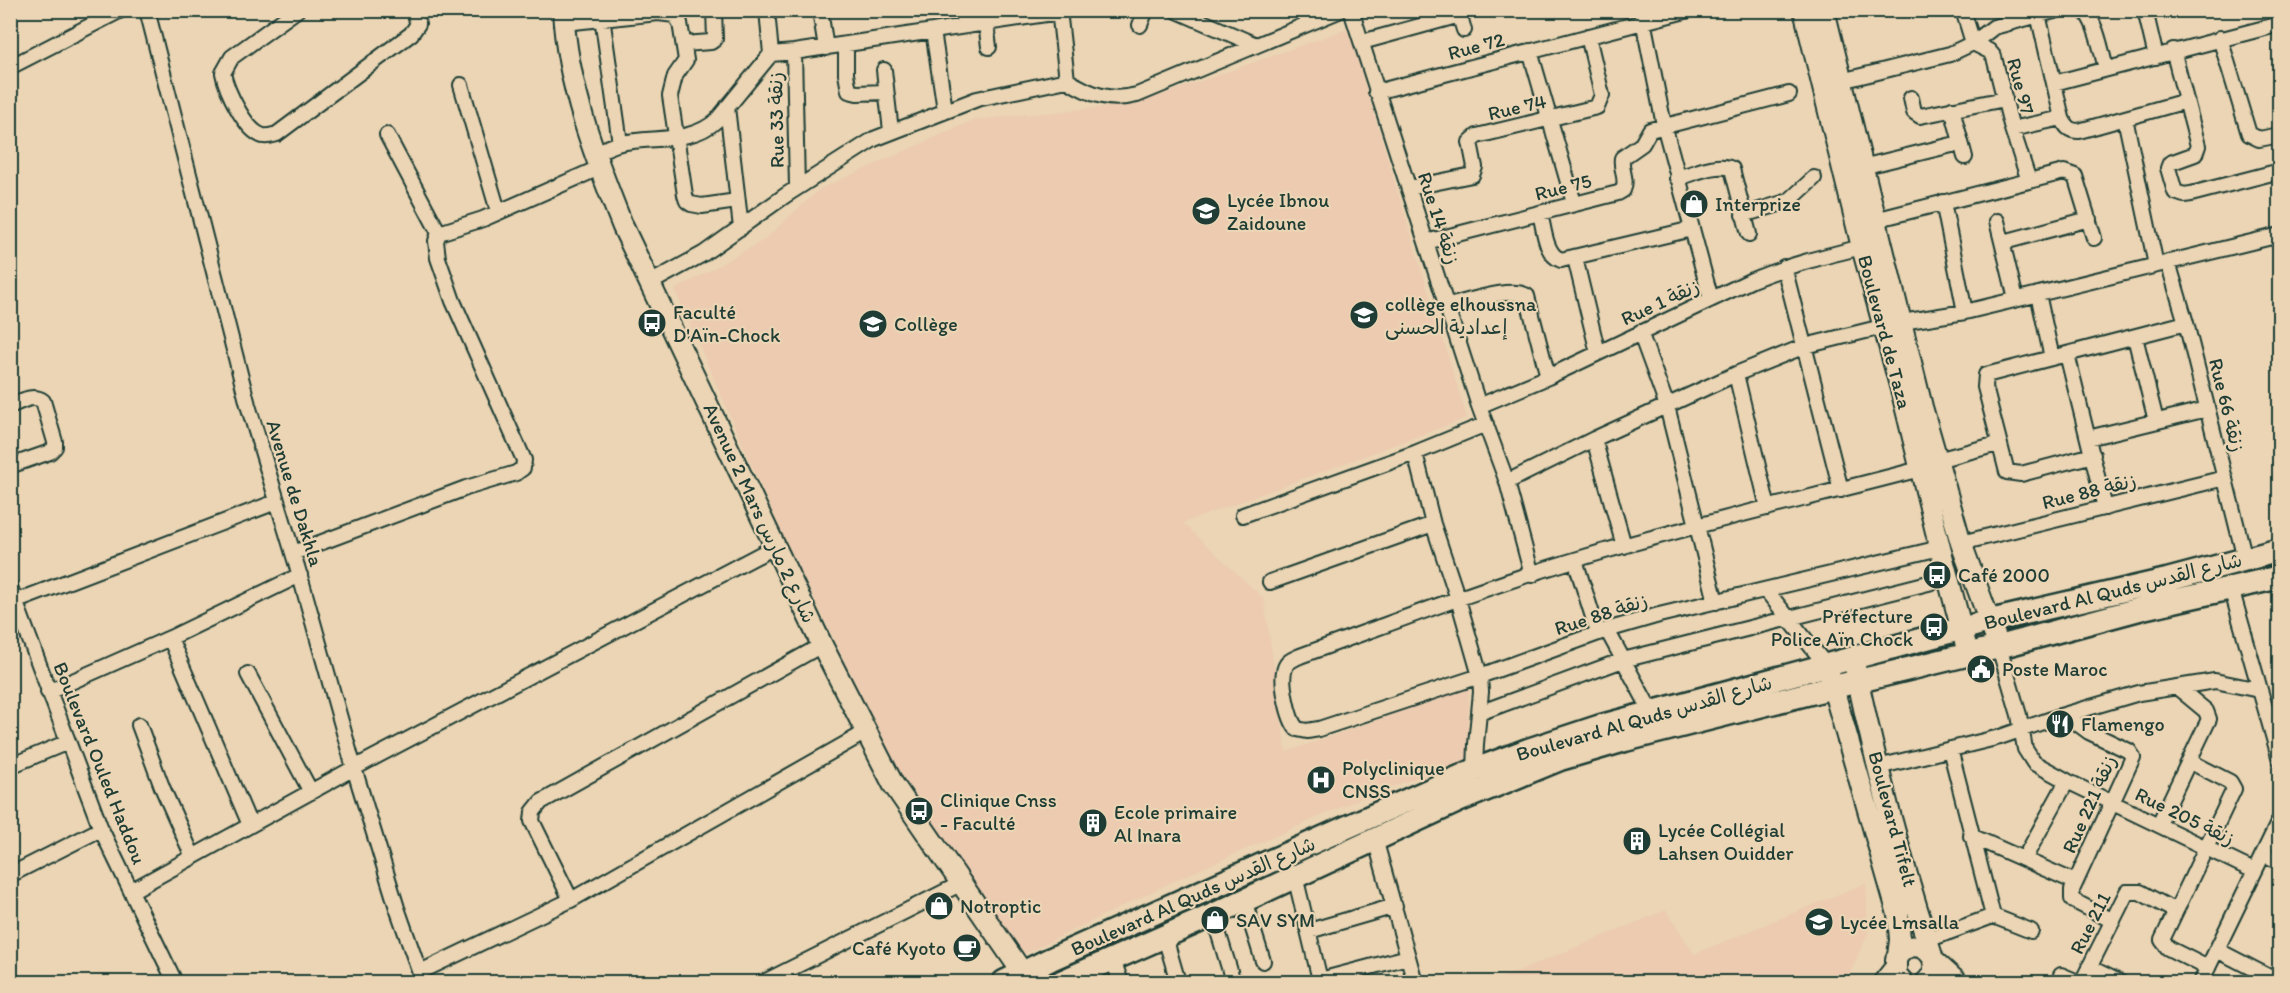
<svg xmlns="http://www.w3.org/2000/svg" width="2290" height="993" font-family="Itim,'Playpen Sans Arabic',sans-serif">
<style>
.built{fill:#eccbb0}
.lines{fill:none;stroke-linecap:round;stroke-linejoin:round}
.street-casing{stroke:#1f3d34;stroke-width:18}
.secondary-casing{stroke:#1f3d34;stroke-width:24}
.primary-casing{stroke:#1f3d34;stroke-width:27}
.street{stroke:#ebd5b4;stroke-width:14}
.secondary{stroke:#ebd5b4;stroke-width:20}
.primary{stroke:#ebd5b4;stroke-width:22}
.labels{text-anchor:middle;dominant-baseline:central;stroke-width:4.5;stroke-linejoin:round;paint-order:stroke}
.street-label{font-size:20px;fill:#1f3d34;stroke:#ebd5b4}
.poi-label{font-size:20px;fill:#1f3d34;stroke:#ebd5b4;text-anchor:start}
</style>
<rect width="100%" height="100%" fill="#ebd5b4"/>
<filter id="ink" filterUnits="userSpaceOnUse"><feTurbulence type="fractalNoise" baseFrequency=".0167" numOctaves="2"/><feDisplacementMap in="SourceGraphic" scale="12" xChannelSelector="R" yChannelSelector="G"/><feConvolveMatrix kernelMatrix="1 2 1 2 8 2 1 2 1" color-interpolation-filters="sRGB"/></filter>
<g filter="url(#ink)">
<path class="built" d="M 1348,29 L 1467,418 L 1183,523 L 1264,599 L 1286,752 L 1469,688 L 1467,759 L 1359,799 L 1176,880 L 1020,956 L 895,764 L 777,523 L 675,290 L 764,240 L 820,189 L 974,120 L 1136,104 Z
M 1866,883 L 1868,933 L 1846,982 L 1492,982 L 1666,910 L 1694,954 Z"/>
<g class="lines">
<g class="street-casing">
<path id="street" d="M 147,10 L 248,405 L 302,583 L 354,768 L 397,908 L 423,982
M 297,10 L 232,57 L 223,73 C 226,89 245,131 263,136 C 268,137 273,135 277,134 L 411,34 L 418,24 L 413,10
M 601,10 L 620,143
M 767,10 L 771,54
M 820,10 L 826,48
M 962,10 L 964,26
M 1175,10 L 1256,45
M 1351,10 L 1479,406 L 1507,482 L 1532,575
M 1458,10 L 1464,30
M 1641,10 L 1664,125 L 1711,299
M 1963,10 L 1973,43 L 1989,51 L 1994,57 L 2012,129 L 2029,181
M 2037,10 L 2062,118 C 2066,127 2069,131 2079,131 L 2186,101
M 2083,10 C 2096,19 2102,54 2106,69
M 2145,10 L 2156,57
M 564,23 L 658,13 L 675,15 L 680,23 L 686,60 L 675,76 L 670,96 L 685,195 L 687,201 L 691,204 L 702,206 L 737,201
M 986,23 L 989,47
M 1140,25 L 1146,10
M 933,31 L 945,110
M 2220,38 L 2249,134 L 2259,139 L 2280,135
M 1362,42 L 1460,15
M 684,44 L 711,42 L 715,39 L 714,10
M 846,45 L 846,74 L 849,91 L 857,93 L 886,92
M 2173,50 L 2198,146 L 2195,154 L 2170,163 L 2168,168 L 2175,192 L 2184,195 L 2191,194 L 2280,171
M 1530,51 L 1574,203
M 794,52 L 797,187
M 10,67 L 121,10
M 884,70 L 891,131
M 1067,80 C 1091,95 1110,102 1137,95 L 1341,10
M 1833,83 L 1950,54 L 1973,43 L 1994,27 L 2058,10
M 2054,83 L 2280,24
M 461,85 L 498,211
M 1376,92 L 1689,10
M 1911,98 L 1914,112 L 1920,116 L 2005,99
M 727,107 L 741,228
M 1952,109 L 1965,157
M 2125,118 L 2156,265
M 2012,129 L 2062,118
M 387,135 L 439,233
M 594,153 C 603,150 612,145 621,143 C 654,136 691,144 717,120 L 771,54 L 794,52 L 1059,12
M 1862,167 L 1960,143
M 1677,178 C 1693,174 1717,162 1732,169 L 1749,234
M 1409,188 L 1472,175 L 1475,167 L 1470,142 L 1477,136 L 1597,107 L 1602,95 L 1588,36
M 1943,202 L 1965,312
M 1540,213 C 1544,228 1545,255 1561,260 L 1692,229
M 1743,215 L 1789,201 L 1814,178
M 1875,220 L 2064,172 L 2075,176 L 2094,238
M 1997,221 L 2016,299
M 1426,242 L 1618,193 L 1623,190 C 1628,179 1620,169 1622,158 L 1642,144 L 1650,130 L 1789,94
M 2004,242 L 2089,219
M 1575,258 L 1598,353
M 2168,262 L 2186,323 L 2245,559
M 1784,267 L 1841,490
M 650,283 L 703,254 L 786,195 L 874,139 L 977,99 L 1067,80 L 1059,10
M 2038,294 L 2052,358
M 1448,306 C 1467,302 1510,286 1527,296 L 1548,377
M 1640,332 L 1667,406 L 1716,602
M 2135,337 L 2156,421
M 2067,354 L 2105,508
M 1736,374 L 1768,508
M 10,406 C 21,401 33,394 43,401 L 55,442 L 55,447 L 50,452 L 10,466
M 1479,406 L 1548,377 L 1752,280 C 1791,264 1830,255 1870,245
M 2088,438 L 2207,409
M 1594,439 L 1624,546
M 1415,453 L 1433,524 L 1458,599 L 1480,676 L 1481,692 L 1476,744 L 1475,770
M 2093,455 L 2021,474 L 2007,472 L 1985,387 L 1986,375 L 2186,323
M 1937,460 L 1998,444
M 1920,469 C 1806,499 1691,525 1578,559 C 1484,587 1392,623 1300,656 C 1294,659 1287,661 1285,668 C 1280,680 1288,719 1297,729 L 1307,731 L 1319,729 L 1480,676 L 1607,630 L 1659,615 L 1940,548
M 1507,482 L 1594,439 L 1736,374 L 1805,346 L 1902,322 L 1965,312 L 2280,235
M 1243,515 L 1415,453 L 1486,424
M 1961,543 L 2225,478
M 293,553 L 466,488 L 516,473 L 523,468 L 524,460 L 453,301 L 438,258 L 436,241 L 439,233 L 483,219 L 599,168
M 1575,560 L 1598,633
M 1270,582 L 1433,524
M 10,587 L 101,829 L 175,982
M 2231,588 L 2280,760
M 1766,590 L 1826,665
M 17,601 L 276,502
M 1607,630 L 1652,713
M 170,638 L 250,825
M 1999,647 L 2019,715 L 2025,749 L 2034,763 L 2067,781 L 2254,871
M 248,674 L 311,792
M 48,692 L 170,638 L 300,575
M 1479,713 L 1623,660 L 1948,578
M 2066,715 L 2089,732 L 2129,751 L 2133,757 L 2072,890 L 2072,899 L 2074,901 L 2113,921
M 139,725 L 162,787 L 193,857
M 1950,749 L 1993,916 L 2031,931
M 2189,761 L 2230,782 L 2234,789 L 2162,940 L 2168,948 L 2208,968
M 10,766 L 68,742
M 1878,767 L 2000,737 L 2057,717 L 2139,693 L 2215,681 L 2259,690
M 2159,824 L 2209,719 L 2206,711 L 2177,687
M 1971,836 L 2075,882
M 1375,839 L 1415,982
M 2263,854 L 2280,862
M 2024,859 L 2067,781
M 10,875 L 101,829
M 1295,876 L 1320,980
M 131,891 L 354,768 L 776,546
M 571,900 L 532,821 L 533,812 L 541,802 L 822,645
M 1244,900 L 1263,961
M 1213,915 L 1230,971 L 1231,979 L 1228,982
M 1309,931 L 1395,906
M 1165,937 L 1178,982
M 1921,947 L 1933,938 L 1993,916
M 2217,950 L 2279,982
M 1113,960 L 1121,982
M 2089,967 L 2119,982
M 420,972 L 571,900 L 866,732
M 2061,975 L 2078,982
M 764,982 L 960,884
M 1318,982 L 1320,980 L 1408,957
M 1880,982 L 1895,963
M 2082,982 L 2127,892 L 2140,892 L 2175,911
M 2201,982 L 2280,819"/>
</g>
<g class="secondary-casing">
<path id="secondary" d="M 563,10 C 567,86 595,157 623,227 L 822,645 L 893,784 L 1029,982
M 1804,10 L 1862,247 L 1902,393 L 1940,548 L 1968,653
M 1824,10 L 1922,407 L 1961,543 L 1999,647
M 1853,658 C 1874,758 1900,859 1932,956
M 1829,674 L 1898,914 L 1900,940 L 1898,956
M 1935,962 L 1957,982
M 1903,982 L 1896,974 L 1896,959 C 1913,929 1951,959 1926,982"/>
</g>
<g class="primary-casing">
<path id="primary" d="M 1004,982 L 1051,959 L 1475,770 L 1528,750 L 1601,726 L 1990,621 L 2167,580 L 2280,550
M 1061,982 L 1213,915 L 1460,800 L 1560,759 L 1625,740 L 1834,687 L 1999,647 L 2147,607 L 2280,577"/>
</g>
<use href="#street" class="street"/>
<use href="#secondary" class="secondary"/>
<use href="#primary" class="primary"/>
</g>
</g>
<defs>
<g id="shop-disc" transform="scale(1.5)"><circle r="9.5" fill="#1f3d34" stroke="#ebd5b4"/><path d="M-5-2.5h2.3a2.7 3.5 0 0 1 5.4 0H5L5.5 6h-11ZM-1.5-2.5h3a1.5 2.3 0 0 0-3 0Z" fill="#fff"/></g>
<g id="school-disc" transform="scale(1.5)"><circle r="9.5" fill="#1f3d34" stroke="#ebd5b4"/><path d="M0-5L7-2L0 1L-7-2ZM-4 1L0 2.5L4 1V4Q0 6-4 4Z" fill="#fff"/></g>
<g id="bus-disc" transform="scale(1.5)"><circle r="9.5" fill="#1f3d34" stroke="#ebd5b4"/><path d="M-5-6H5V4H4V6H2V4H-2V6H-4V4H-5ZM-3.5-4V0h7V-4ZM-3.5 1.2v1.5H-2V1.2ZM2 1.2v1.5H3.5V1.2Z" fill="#fff"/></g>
<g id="civic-disc" transform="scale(1.5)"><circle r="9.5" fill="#1f3d34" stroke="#ebd5b4"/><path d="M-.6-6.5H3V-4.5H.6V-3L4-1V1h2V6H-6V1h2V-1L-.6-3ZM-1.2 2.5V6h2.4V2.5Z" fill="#fff"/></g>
<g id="restaurant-disc" transform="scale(1.5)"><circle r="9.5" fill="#1f3d34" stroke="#ebd5b4"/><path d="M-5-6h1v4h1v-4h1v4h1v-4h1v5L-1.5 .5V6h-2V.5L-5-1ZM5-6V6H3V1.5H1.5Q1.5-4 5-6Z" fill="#fff"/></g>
<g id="hospital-disc" transform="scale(1.5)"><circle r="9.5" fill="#1f3d34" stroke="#ebd5b4"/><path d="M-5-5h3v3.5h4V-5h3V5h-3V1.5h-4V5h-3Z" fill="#fff"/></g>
<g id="building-disc" transform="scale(1.5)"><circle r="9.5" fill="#1f3d34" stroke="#ebd5b4"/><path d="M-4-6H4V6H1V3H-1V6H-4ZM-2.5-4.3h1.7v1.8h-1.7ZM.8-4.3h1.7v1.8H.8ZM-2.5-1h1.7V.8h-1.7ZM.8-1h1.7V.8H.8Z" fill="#fff"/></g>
<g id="cafe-disc" transform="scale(1.5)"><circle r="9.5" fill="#1f3d34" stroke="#ebd5b4"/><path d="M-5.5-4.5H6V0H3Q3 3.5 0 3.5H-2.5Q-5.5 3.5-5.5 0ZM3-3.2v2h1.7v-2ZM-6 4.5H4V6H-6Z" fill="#fff"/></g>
</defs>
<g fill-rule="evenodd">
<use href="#shop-disc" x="1694" y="204"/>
<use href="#school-disc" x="1206" y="211"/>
<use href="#school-disc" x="1364" y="315"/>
<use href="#bus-disc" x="652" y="323"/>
<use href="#school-disc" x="873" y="324"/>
<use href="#bus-disc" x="1937" y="575"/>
<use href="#bus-disc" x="1934" y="627"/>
<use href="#civic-disc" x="1981" y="669"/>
<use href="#restaurant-disc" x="2060" y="724"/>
<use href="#hospital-disc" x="1321" y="780"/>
<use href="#bus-disc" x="919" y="811"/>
<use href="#building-disc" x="1093" y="823"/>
<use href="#building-disc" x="1637" y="841"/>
<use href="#shop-disc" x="939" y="906"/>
<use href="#shop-disc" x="1215" y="920"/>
<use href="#school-disc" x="1819" y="922"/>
<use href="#cafe-disc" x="967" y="948"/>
</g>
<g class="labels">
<g class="street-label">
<text transform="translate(1476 46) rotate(-15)">Rue 72</text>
<text transform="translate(2021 86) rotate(75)">Rue 97</text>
<text transform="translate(1517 107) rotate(-13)">Rue 74</text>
<text transform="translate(776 120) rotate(-91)">Rue 33 زنقة</text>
<text transform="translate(1563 187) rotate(-14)">Rue 75</text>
<text transform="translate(1439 218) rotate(72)">Rue 14 زنقة</text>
<text transform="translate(1660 302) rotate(-25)">Rue 1 زنقة</text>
<text transform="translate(1885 332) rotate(75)">Boulevard de Taza</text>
<text transform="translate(2227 405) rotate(76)">Rue 66 زنقة</text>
<text transform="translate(2089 491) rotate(-14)">Rue 88 زنقة</text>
<text transform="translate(295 493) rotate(73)">Avenue de Dakhla</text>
<text transform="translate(760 513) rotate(65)">Avenue 2 Mars شارع 2 مارس</text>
<text transform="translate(2113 591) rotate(-14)">Boulevard Al Quds شارع القدس</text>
<text transform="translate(1601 614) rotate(-18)">Rue 88 زنقة</text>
<text transform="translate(1644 718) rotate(-16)">Boulevard Al Quds شارع القدس</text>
<text transform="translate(100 763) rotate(68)">Boulevard Ouled Haddou</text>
<text transform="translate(2089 804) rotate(-66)">Rue 221 زنقة</text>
<text transform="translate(2185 816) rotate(26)">Rue 205 زنقة</text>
<text transform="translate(1893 819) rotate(75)">Boulevard Tifelt</text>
<text transform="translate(1193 896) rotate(-24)">Boulevard Al Quds شارع القدس</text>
<text transform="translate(2090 923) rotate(-63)">Rue 211</text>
</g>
<g class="poi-label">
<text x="1227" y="200">Lycée Ibnou<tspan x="1227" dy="23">Zaidoune</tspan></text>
<text x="1715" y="204">Interprize</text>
<text x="1385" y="304">collège elhoussna<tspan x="1385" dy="23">إعدادية الحسنى</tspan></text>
<text x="673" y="312">Faculté<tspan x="673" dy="23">D'Aïn-Chock</tspan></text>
<text x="894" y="324">Collège</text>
<text x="1958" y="575">Café 2000</text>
<text x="1913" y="616" text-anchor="end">Préfecture<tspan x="1913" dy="23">Police Aïn Chock</tspan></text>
<text x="2002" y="669">Poste Maroc</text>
<text x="2081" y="724">Flamengo</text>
<text x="1342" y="768">Polyclinique<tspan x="1342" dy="23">CNSS</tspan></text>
<text x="940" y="800">Clinique Cnss<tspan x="940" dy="23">- Faculté</tspan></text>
<text x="1114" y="812">Ecole primaire<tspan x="1114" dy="23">Al Inara</tspan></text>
<text x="1658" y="830">Lycée Collégial<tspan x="1658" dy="23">Lahsen Ouidder</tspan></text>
<text x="960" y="906">Notroptic</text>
<text x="1236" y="920">SAV SYM</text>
<text x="1840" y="922">Lycée Lmsalla</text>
<text x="946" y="948" text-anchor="end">Café Kyoto</text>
</g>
</g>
<rect width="2290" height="993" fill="none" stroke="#ebd5b4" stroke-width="36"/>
<rect x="18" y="18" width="2254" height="957" fill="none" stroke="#1f3d34" stroke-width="2" filter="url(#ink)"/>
</svg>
